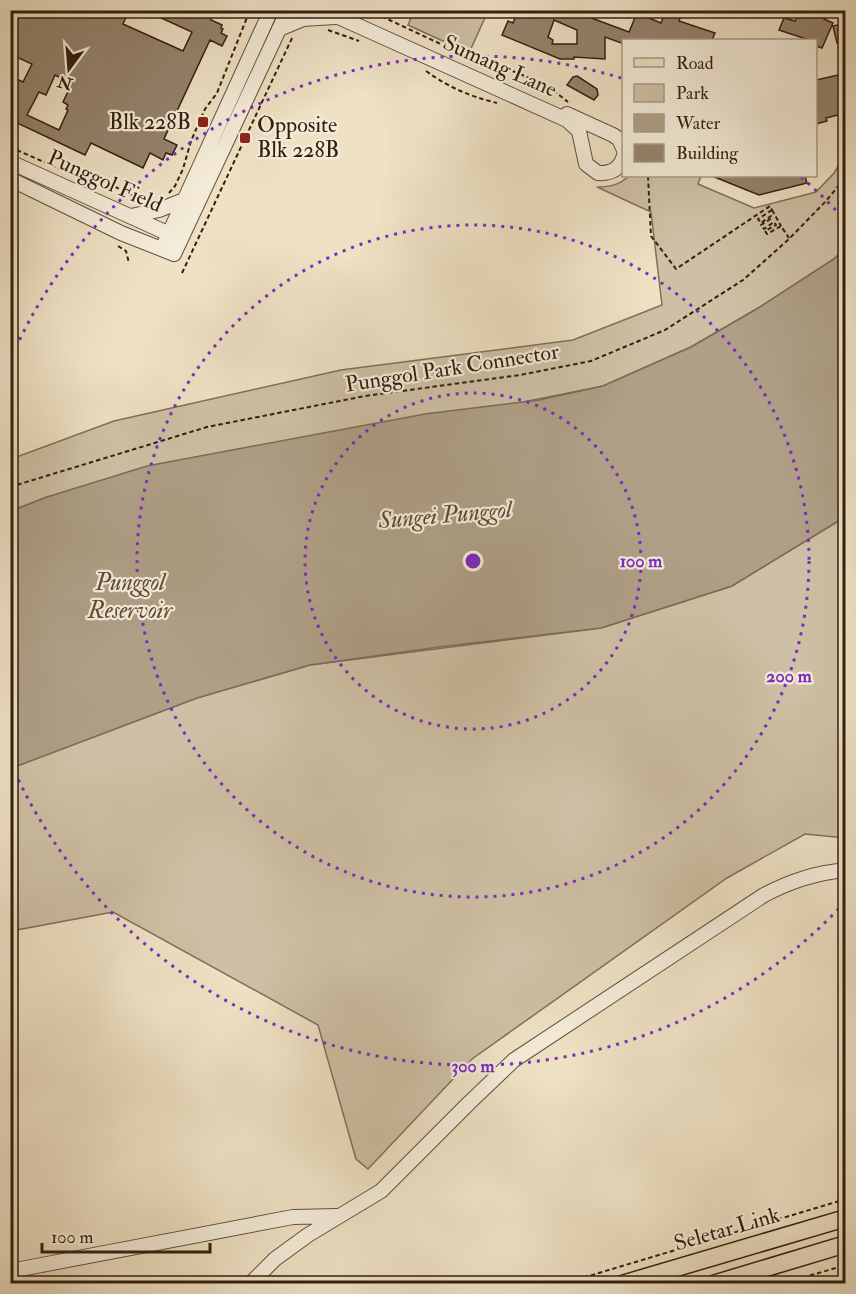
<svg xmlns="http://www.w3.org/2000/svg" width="856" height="1294" font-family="'IM FELL Double Pica',serif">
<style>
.green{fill:#cec0a5;stroke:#806f5a;stroke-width:1.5}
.water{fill:#ae9f86;stroke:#7d6b56;stroke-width:1.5}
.building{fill:#94836d;stroke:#331e0e;stroke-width:1.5;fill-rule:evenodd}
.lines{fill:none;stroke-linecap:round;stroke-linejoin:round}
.minor-casing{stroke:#624f3c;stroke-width:16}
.major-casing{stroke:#331e0e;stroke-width:19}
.path{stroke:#331e0e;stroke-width:2;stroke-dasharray:4.5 3;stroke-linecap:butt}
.minor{stroke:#f4ecd9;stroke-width:14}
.major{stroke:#eee1c4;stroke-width:16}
.ring{fill:none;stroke:#7b2cbf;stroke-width:3;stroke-dasharray:3 6}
.poi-dot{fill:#8f2418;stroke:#f4ecd9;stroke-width:2}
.labels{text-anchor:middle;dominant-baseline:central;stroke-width:4.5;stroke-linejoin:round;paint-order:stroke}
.street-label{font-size:22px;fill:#331e0e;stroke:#f4ecd9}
.poi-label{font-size:22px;fill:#331e0e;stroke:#f4ecd9;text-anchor:end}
.water-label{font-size:24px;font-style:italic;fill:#5e4b38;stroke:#f4ecd9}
.centre{fill:#7b2cbf;stroke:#f4ecd9;stroke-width:3}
.ring-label{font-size:18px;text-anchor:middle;font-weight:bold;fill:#7b2cbf;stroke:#f4ecd9;stroke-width:4.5;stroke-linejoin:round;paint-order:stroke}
</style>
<rect width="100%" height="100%" fill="#eee1c4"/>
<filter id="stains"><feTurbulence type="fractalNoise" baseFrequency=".00333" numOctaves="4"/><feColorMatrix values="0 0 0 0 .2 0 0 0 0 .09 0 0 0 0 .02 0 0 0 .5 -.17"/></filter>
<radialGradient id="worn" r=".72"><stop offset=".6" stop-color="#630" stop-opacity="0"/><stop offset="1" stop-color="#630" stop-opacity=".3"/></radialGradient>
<path class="green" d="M 414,11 L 414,10 L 488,11 L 469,53 L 408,25 Z
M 845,155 L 845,248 L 834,259 L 760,307 L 691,347 L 603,386 L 47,497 L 11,511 L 11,459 L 114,421 L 341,370 L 573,340 L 662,305 L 651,212 L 597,187 C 610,187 619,185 629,176 L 701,176 L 698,184 L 754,208 L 816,192 L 834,173 Z
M 845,517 L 845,838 L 805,834 L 727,878 L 472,1059 L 368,1169 L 356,1159 L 318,1025 L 113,912 L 11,931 L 10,798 L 16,794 L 11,768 L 197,698 L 310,665 L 601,628 L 732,586 Z"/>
<path class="water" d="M 845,248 L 845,517 L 732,586 L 601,628 L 439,647 L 310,665 L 197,698 L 12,768 L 16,794 L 11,798 L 11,511 L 47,497 L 147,466 L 425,414 L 539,400 L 603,386 L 691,347 L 760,307 L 834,259 Z"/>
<path class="building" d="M 10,10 L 129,10 L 123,24 L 183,51 L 192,32 L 144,10 L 216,10 L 211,20 L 222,25 L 221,28 L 223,29 L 221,33 L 227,36 L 222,46 L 210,40 L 164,139 L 177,145 L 172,155 L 166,153 L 163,160 L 150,153 L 143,168 L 91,143 L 85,155 L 15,122 L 16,120 L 10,117 L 10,76 L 23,82 L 32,64 L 10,54 ZM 55,75 L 72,83 L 63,102 L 68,105 L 66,109 L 68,110 L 59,130 L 27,115 L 39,92 L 46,95 Z
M 518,10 L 579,10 L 578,13 L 629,32 L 637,13 L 661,23 L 665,12 L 680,18 L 679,21 L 715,33 L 712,40 L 624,40 L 624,44 L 605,37 L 605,59 L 574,57 L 574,59 L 560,59 L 502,35 L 508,21 L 513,23 ZM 554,20 L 577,30 L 577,44 L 552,44 L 553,40 L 548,37 Z
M 803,10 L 813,14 L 815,10 L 826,14 L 824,19 L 833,23 L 822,48 L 816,46 L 816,40 L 809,40 L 779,30 L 784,18 L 795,21 L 798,14 L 801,15 Z
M 846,23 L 846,41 L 837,43 L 833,26 Z
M 843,74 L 846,83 L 846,113 L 826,118 L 827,121 L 816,124 L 816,80 Z
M 577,76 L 597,89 L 598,95 L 594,100 L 567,85 L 573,77 Z
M 712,176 L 805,176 L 807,183 L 759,195 Z"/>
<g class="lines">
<g class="minor-casing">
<path id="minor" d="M 323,10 L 567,120 L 579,131 L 586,164 L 598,173 C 611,174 621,169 624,155
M 279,29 L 303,19 L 335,17
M 567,114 L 613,135 L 619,139 L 624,150
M 10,162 L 176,237
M 10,179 L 121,233 L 174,254 L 288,10
M 131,216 L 159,210 L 184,200
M 162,249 L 271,10
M 10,1271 L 293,1217 L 337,1216
M 250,1284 L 275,1259 L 308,1235 L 381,1191 L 469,1103 L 514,1060 L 764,895 C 791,881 815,873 846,870"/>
</g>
<g class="major-casing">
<path id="major" d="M 622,1284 L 846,1218
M 713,1284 L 846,1244"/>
</g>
<path class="path" d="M 368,10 L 475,60 L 515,72 L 548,86 L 568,102
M 328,30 L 359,41
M 426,71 C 450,88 469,96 497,103
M 10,147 L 69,173 L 101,180 L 138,198 L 147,200
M 648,176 L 651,236 L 676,269 L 770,206 L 772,210
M 169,193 L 175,186 L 183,169 L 191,141 L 205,109 L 217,93 L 250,10
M 772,210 L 758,219 L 761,223 L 771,216 L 772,218 L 761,225 L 764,229 L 774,222 L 776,225 L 765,231 L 767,234 L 781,226 L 789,238
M 772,210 L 781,226
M 118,246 L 126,251 L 129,263
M 182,273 L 293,36
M 10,487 L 207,427 L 365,396 L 520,375 L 591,361 L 665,330 L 743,280 L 789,239 L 826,201 L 846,177
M 562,1284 L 846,1199
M 781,1284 L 846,1265"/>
<use href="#minor" class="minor"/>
<use href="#major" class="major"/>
</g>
<g class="ring">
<circle cx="473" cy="561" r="168"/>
<circle cx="473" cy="561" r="336"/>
<path d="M845 902A505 505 0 0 1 12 766M12 356A505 505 0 0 1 621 78M801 177A505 505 0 0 1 845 220"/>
</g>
<g class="poi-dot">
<rect x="197" y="116" width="12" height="12" rx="3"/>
<rect x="239" y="132" width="12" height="12" rx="3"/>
</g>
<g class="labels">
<g class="street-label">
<text transform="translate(500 66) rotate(24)">Sumang Lane</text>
<text transform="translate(105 181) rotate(24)">Punggol Field</text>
<text transform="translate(452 368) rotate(-9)">Punggol Park Connector</text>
<text transform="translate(727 1229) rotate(-16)">Seletar Link</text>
</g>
<g class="poi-label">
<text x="191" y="122">Blk 228B</text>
<text x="257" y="125" text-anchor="start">Opposite<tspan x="257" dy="25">Blk 228B</tspan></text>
</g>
<g class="water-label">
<text transform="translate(445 515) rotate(-5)">Sungei Punggol</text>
<text x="130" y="582">Punggol<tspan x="130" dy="28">Reservoir</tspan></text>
</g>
</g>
<circle cx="473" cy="561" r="9" class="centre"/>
<g class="ring-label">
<text x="641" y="567">100 m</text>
<text x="789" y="682">200 m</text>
<text x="473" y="1072">300 m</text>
</g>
<rect width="856" height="1294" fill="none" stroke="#eee1c4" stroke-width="36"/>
<rect x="12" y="12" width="832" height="1270" fill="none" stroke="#331e0e" stroke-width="3"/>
<rect x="18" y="18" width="820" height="1258" fill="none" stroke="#331e0e" stroke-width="1.5"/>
<rect x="622" y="39" width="195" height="138" fill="#f4ecd9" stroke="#a79a88" stroke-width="1.5"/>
<rect x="634" y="58" width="30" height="9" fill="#eee1c4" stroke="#a79a88" stroke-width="1.5"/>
<text x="676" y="69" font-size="18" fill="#331e0e">Road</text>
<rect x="634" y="84" width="30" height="18" fill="#cec0a5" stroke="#a79a88" stroke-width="1.5"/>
<text x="676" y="99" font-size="18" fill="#331e0e">Park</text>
<rect x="634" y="114" width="30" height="18" fill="#ae9f86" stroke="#a79a88" stroke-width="1.5"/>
<text x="676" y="129" font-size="18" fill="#331e0e">Water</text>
<rect x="634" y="144" width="30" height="18" fill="#94836d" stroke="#a79a88" stroke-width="1.5"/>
<text x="676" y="159" font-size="18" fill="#331e0e">Building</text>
<g transform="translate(69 69) rotate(196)" stroke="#f4ecd9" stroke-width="4.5" paint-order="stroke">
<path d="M0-4.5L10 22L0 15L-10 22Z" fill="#331e0e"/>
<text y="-9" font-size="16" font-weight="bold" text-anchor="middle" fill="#331e0e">N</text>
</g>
<path d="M42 1243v9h168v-9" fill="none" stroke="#331e0e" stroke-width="3"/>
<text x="51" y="1243" font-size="18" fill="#331e0e" stroke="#f4ecd9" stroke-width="4.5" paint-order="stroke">100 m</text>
<rect width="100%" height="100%" filter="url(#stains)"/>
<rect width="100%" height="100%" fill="url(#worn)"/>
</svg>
